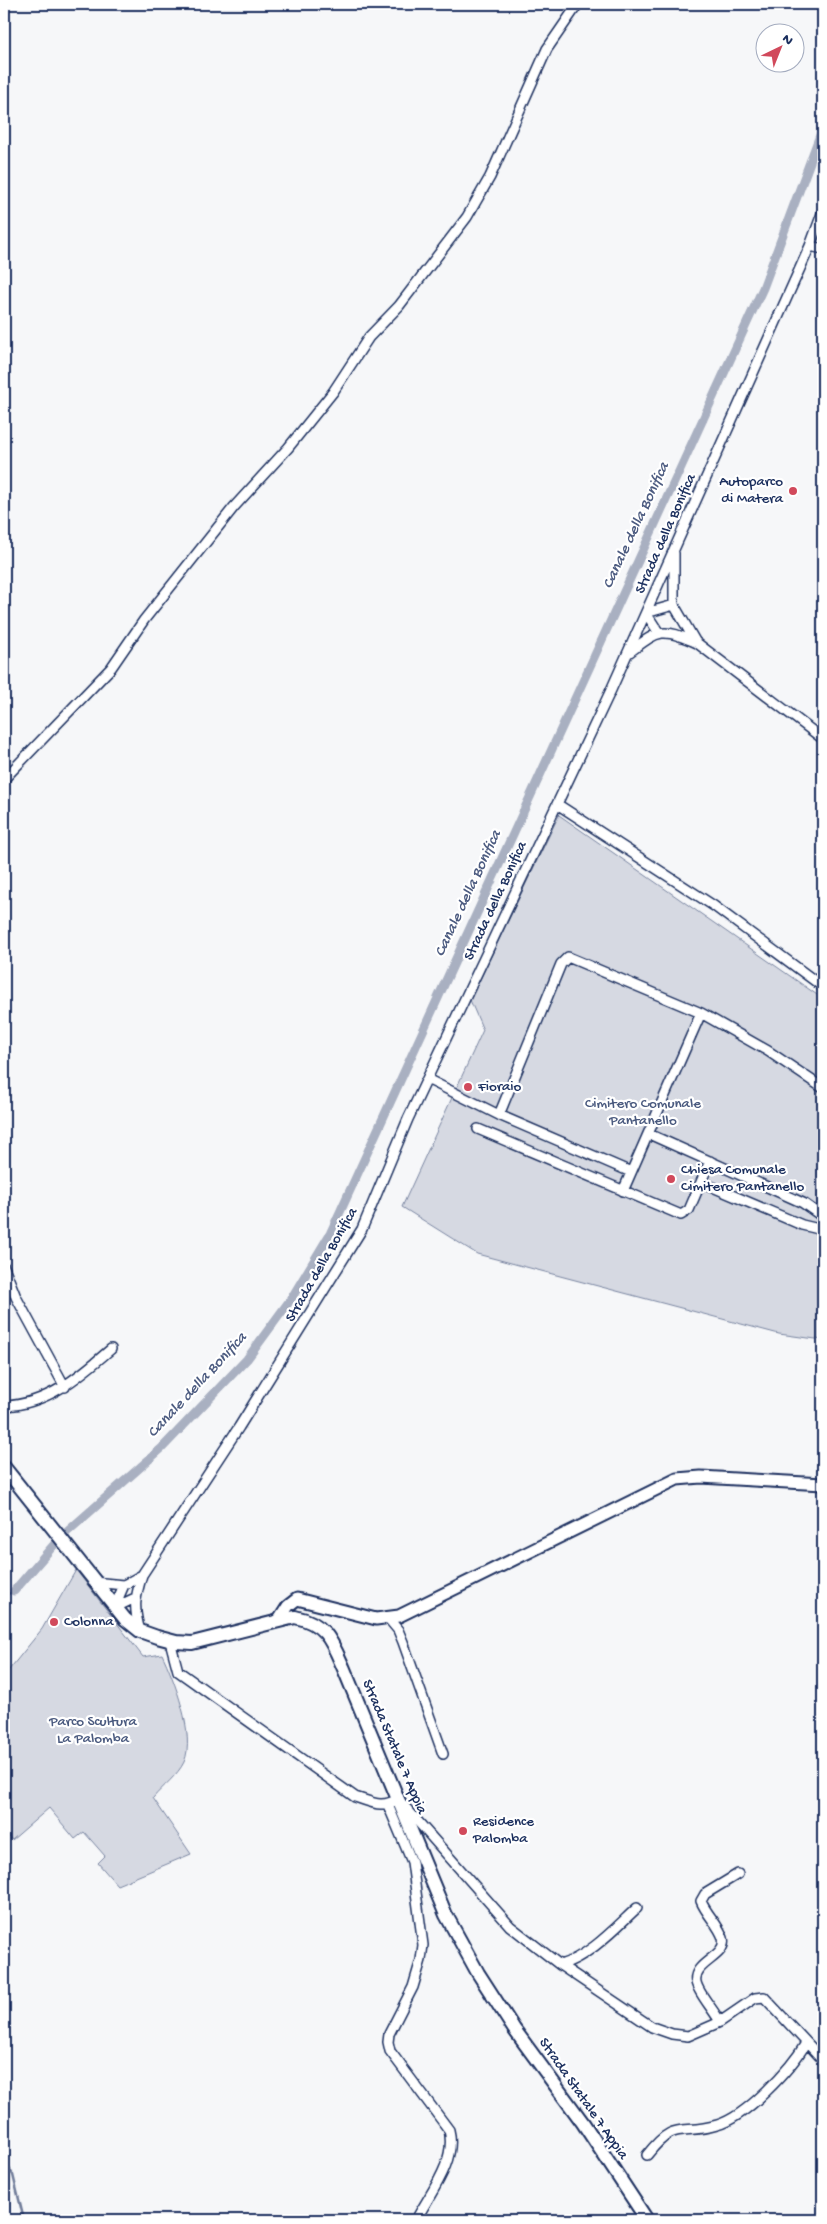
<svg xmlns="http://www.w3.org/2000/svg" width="827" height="2224" font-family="'Gochi Hand',sans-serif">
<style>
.green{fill:#d6d9e2;stroke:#7884a0}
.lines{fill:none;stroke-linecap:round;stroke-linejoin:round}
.stream{stroke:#707c99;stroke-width:2.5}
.canal{stroke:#a9b0c1;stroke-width:9}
.street-casing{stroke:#1b2f5e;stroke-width:12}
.secondary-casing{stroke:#1b2f5e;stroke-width:15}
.primary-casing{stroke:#1b2f5e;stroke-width:16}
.street{stroke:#fff;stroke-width:9}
.secondary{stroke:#fff;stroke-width:11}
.primary{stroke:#fff;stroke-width:12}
.poi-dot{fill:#d1495b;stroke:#fff;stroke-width:2}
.labels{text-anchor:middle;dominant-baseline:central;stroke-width:4.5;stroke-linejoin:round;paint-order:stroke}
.poi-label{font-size:15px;fill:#1b2f5e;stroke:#fff;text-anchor:start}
.street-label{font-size:15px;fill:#1b2f5e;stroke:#fff}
.park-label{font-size:15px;fill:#4a5a7f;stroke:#fff}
.water-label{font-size:16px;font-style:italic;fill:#4d5c81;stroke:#fff}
</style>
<rect width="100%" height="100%" fill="#f6f7f9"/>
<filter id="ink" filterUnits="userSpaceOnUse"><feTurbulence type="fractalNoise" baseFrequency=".02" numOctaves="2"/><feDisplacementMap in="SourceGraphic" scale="10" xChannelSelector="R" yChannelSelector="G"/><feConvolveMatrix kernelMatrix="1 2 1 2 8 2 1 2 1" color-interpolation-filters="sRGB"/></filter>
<g filter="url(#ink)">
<path class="green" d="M 559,815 L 823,999 L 823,1340 L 779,1334 L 477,1254 L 402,1207 L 483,1030 L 470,1000 Z
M 76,1570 L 143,1657 L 162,1654 C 174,1679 196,1736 184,1762 C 178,1775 162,1787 153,1798 L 191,1854 L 117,1885 L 98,1863 L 105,1856 L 84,1832 L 75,1839 L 49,1808 L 12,1840 L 4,1831 L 4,1676 L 42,1629 Z"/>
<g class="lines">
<path class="stream" d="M 4,1596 L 14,1591
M 4,2160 L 13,2175 L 24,2220"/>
<path class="canal" d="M 14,1591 L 59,1539 L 162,1448 L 247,1359 L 291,1299 L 330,1234 L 763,288 L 823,127"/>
<g class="street-casing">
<path id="street" d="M 810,246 L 823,249
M 674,553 L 674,605 L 695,641
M 659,633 L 646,613 L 674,605
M 627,654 C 658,631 660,626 697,643 L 823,739
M 4,779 L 111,668 L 144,620 L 234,507 L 288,448 L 333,392 L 369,337 L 399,306 L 467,217 L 490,177 L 547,49 L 578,4
M 557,804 L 714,906 L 823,987
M 427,1079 L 499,1115 L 631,1172
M 499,1115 L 561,964 L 568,957 L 701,1013 L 768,1051 L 823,1088
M 478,1129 L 681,1215 L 689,1210 L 710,1161
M 649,1134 L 803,1203 L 823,1217
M 701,1182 L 802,1225 L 823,1230
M 623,1191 L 701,1013
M 4,1267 L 16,1297 L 65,1387
M 4,1406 C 47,1405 80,1376 111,1349
M 93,1582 L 124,1585
M 114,1608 L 124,1585 L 142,1575
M 114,1608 L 135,1598
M 388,1618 L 398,1630 L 403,1642 L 443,1754
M 140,1631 C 133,1607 135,1598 142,1575 L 239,1427 L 362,1229 L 408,1119 L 611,690 L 810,246 L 823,211
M 170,1641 L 178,1671 L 355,1797 C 372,1802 381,1809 398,1799 L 510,1926 L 560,1965 L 652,2027 L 672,2034 L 688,2036 L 720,2022 L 755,1998 L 764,1997 L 823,2060
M 388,1805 L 412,1862 L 423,1945 L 421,1960 L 413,1987 L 389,2034 L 388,2042 L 390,2051 L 449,2130 C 457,2161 430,2193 416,2220
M 560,1965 C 590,1956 615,1928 637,1908
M 720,2022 C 714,2010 698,1993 696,1982 C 692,1962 728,1957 723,1938 C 719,1925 706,1914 701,1901 L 705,1894 L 738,1874
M 647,2155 C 676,2118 681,2136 717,2125 C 746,2117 791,2069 806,2043"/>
</g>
<g class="secondary-casing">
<path id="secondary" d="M 279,1620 L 288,1606 L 297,1599 L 376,1619 L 399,1616 L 677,1479 L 701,1477 L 823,1484"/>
</g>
<g class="primary-casing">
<path id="primary" d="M 4,1467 L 125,1619 L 140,1631 L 157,1637 L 176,1642 L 192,1643 L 295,1617 C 326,1623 332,1642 344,1669 L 446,1915 L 478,1973 L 514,2029 L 583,2123 L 647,2220"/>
</g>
<use href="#street" class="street"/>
<use href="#secondary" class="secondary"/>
<use href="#primary" class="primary"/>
</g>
</g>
<g class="poi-dot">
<circle cx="793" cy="491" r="5"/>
<circle cx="468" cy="1087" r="5"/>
<circle cx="671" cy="1179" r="5"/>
<circle cx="54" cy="1622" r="5"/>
<circle cx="463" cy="1831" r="5"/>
</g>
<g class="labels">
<g class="poi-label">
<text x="783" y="482" text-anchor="end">Autoparco<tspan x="783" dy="17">di Matera</tspan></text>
<text x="478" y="1087">Fioraio</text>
<text x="681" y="1170">Chiesa Comunale<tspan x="681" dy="17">Cimitero Pantanello</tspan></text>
<text x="64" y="1622">Colonna</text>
<text x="473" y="1822">Residence<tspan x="473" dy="17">Palomba</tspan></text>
</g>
<g class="street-label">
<text transform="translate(666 534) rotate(-66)">Strada della Bonifica</text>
<text transform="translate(496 901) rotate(-65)">Strada della Bonifica</text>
<text transform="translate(322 1265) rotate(-60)">Strada della Bonifica</text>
<text transform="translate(394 1747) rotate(67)">Strada Statale 7 Appia</text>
<text transform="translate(583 2099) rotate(55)">Strada Statale 7 Appia</text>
</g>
<g class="park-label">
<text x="643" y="1104">Cimitero Comunale<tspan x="643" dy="17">Pantanello</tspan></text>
<text x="93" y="1722">Parco Scultura<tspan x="93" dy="17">La Palomba</tspan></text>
</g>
<g class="water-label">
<text transform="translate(637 526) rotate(-65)">Canale della Bonifica</text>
<text transform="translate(469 894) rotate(-65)">Canale della Bonifica</text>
<text transform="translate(198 1386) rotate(-47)">Canale della Bonifica</text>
</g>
</g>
<rect width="827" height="2224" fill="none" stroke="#fff" stroke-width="20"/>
<rect x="10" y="10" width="807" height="2204" fill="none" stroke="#1b2f5e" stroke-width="2" filter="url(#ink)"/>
<g transform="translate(780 48) rotate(43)"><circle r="24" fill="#ffffff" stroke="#a4acbf"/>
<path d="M0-4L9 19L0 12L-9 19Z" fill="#d1495b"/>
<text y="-8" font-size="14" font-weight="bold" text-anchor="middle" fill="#1b2f5e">N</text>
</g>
</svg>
